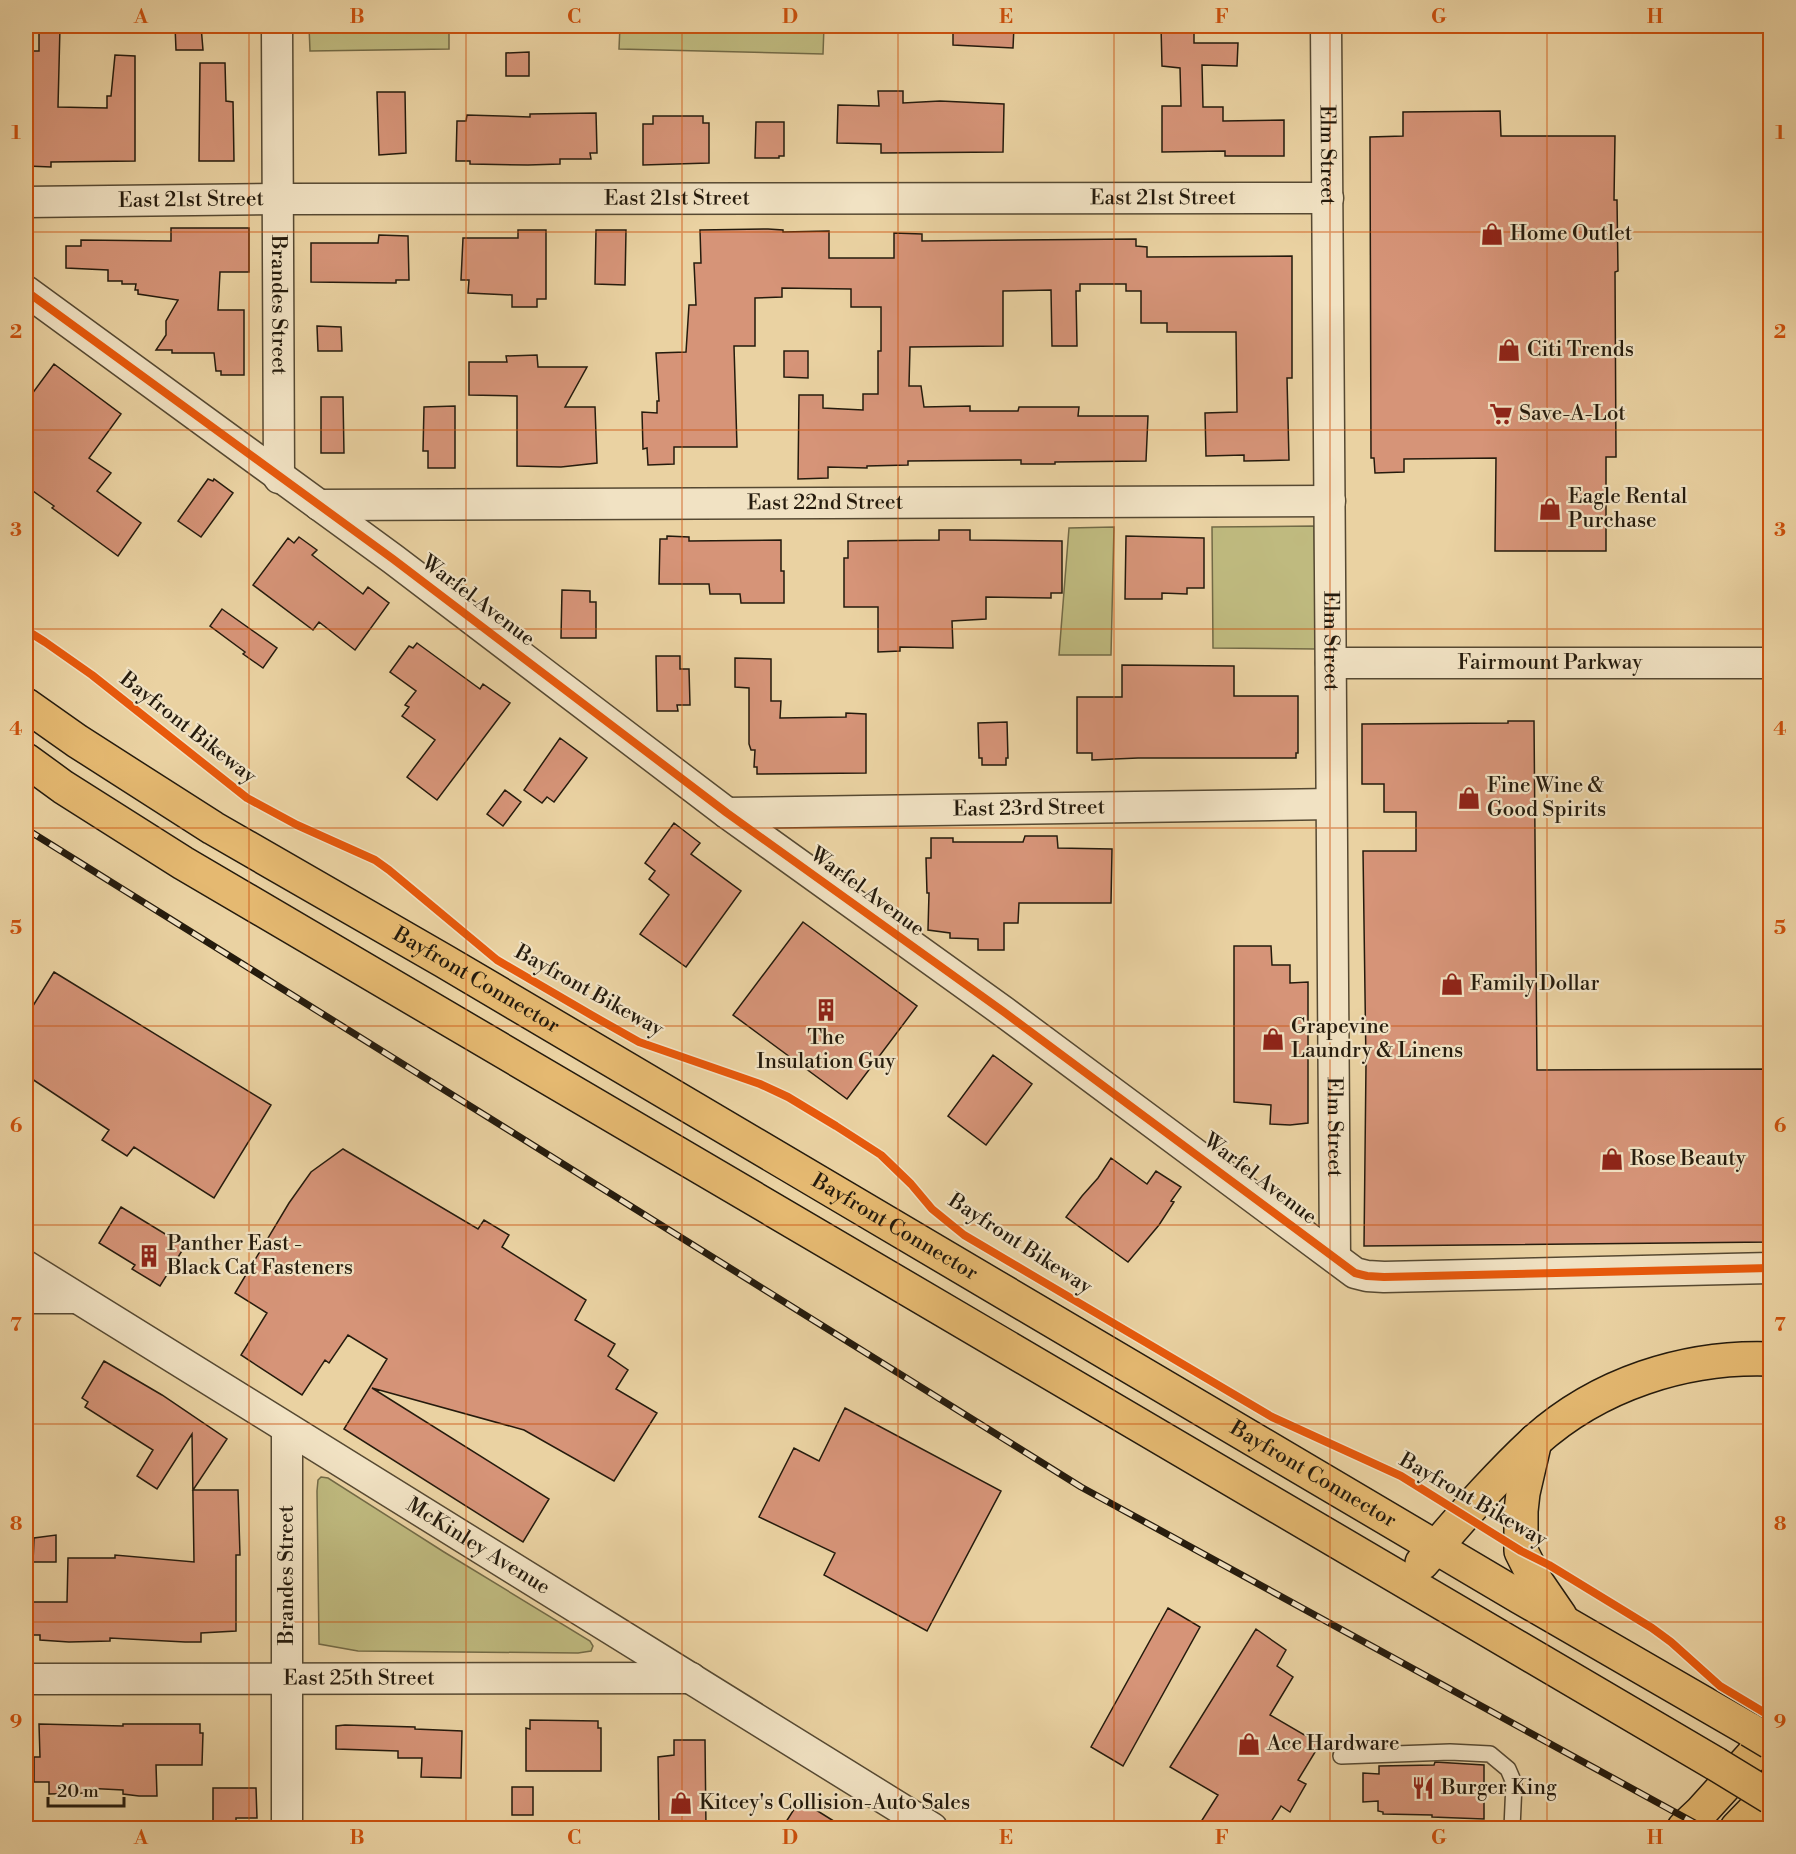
<svg xmlns="http://www.w3.org/2000/svg" width="1796" height="1854" font-family="'Libre Bodoni',serif">
<style>
.green{fill:#bfba7f;stroke:#726a46;stroke-width:1.5}
.building{fill:#d69478;stroke:#251b0d;stroke-width:1.5}
.lines{fill:none;stroke-linecap:round;stroke-linejoin:round}
.service-casing{stroke:#564932;stroke-width:18}
.minor-casing{stroke:#564932;stroke-width:33}
.primary-casing{stroke:#251b0d;stroke-width:36}
.trunk-casing{stroke:#251b0d;stroke-width:36}
.service{stroke:#f1e2c3;stroke-width:15}
.minor{stroke:#f1e2c3;stroke-width:30}
.primary{stroke:#e5b971;stroke-width:33}
.trunk{stroke:#e5b971;stroke-width:33}
.rail-casing{stroke:#251b0d;stroke-width:7}
.rail{stroke:#f1e2c3;stroke-width:4.5;stroke-dasharray:14;stroke-linecap:butt}
.trunk-bridge-casing{stroke:#251b0d;stroke-width:36;stroke-linecap:butt}
.trunk-bridge{stroke:#e5b971;stroke-width:33}
.cycleway-casing{stroke:#f1e2c3;stroke-width:11}
.cycleway{stroke:#e8590c;stroke-width:8}
.grid{fill:none;stroke:#cb500c;stroke-width:1.5;stroke-opacity:0.55}
.labels{text-anchor:middle;dominant-baseline:central;stroke-width:4.5;stroke-linejoin:round;paint-order:stroke}
.street-label{font-size:21px;fill:#251b0d;stroke:#f1e2c3}
.poi-label{font-size:21px;fill:#251b0d;stroke:#f1e2c3;text-anchor:start}
.neatline{fill:none;stroke:#cb500c;stroke-width:2}
.grid-label{font-size:20px;text-anchor:middle;font-weight:bold;fill:#cb500c}
</style>
<rect width="100%" height="100%" fill="#ead2a2"/>
<filter id="stains"><feTurbulence type="fractalNoise" baseFrequency=".00333" numOctaves="4"/><feColorMatrix values="0 0 0 0 .2 0 0 0 0 .09 0 0 0 0 .02 0 0 0 .5 -.17"/></filter>
<radialGradient id="worn" r=".72"><stop offset=".6" stop-color="#630" stop-opacity="0"/><stop offset="1" stop-color="#630" stop-opacity=".3"/></radialGradient>
<path class="green" d="M 309,26 L 449,26 L 449,49 L 310,51 Z
M 620,26 L 824,26 L 823,54 L 619,49 Z
M 1314,526 L 1316,649 L 1213,648 L 1212,527 Z
M 1114,527 L 1111,655 L 1059,655 L 1069,528 Z
M 321,1477 L 328,1478 L 444,1552 L 590,1641 L 593,1646 L 591,1651 L 578,1653 L 358,1651 L 319,1644 L 317,1491 L 318,1480 Z"/>
<path class="building" d="M 175,26 L 201,26 L 203,50 L 176,50 Z
M 953,26 L 1014,26 L 1013,48 L 953,45 Z
M 1161,26 L 1194,26 L 1194,43 L 1238,43 L 1237,66 L 1202,65 L 1203,107 L 1223,107 L 1223,121 L 1284,120 L 1284,156 L 1225,156 L 1225,151 L 1162,152 L 1162,106 L 1181,106 L 1180,68 L 1162,66 Z
M 39,27 L 60,27 L 58,107 L 107,108 L 107,96 L 111,96 L 115,55 L 135,56 L 135,161 L 51,162 L 51,167 L 28,166 L 29,151 L 26,151 L 26,51 L 39,51 Z
M 529,52 L 529,76 L 506,76 L 506,53 Z
M 200,63 L 225,63 L 226,101 L 233,102 L 234,161 L 199,161 Z
M 878,91 L 903,91 L 903,103 L 940,101 L 1004,104 L 1003,152 L 881,153 L 881,144 L 837,143 L 838,105 L 879,106 Z
M 377,92 L 405,92 L 406,153 L 379,155 Z
M 1500,111 L 1501,136 L 1615,136 L 1614,200 L 1617,200 L 1618,271 L 1615,272 L 1616,457 L 1606,457 L 1606,551 L 1495,551 L 1496,458 L 1404,459 L 1404,472 L 1375,473 L 1374,458 L 1371,458 L 1370,137 L 1403,136 L 1403,112 Z
M 596,113 L 597,153 L 590,153 L 591,159 L 560,159 L 560,164 L 528,165 L 470,164 L 470,161 L 456,161 L 457,121 L 466,121 L 467,115 L 530,117 L 530,114 Z
M 653,116 L 703,116 L 703,123 L 709,123 L 709,163 L 643,165 L 643,124 L 653,124 Z
M 756,122 L 784,122 L 784,156 L 779,156 L 779,158 L 755,158 Z
M 171,228 L 249,228 L 249,272 L 220,272 L 218,310 L 244,310 L 244,375 L 221,375 L 221,371 L 216,371 L 214,353 L 172,353 L 172,350 L 156,350 L 166,335 L 166,321 L 178,300 L 138,294 L 138,290 L 135,290 L 136,284 L 122,284 L 122,281 L 108,281 L 108,270 L 66,268 L 66,246 L 81,246 L 81,240 L 171,241 Z
M 768,229 L 783,230 L 783,232 L 829,231 L 829,258 L 894,258 L 894,233 L 922,234 L 922,241 L 1136,239 L 1136,246 L 1147,247 L 1147,257 L 1292,256 L 1292,378 L 1287,378 L 1289,460 L 1244,461 L 1244,455 L 1206,456 L 1205,413 L 1237,412 L 1236,332 L 1167,332 L 1167,323 L 1141,323 L 1141,291 L 1126,291 L 1126,284 L 1080,284 L 1080,291 L 1076,291 L 1077,346 L 1052,346 L 1051,290 L 1003,291 L 1003,346 L 910,347 L 909,386 L 921,386 L 924,407 L 970,406 L 970,411 L 1018,411 L 1019,407 L 1079,407 L 1078,416 L 1148,416 L 1146,461 L 1055,462 L 1055,464 L 1021,464 L 1021,460 L 908,461 L 908,465 L 867,466 L 867,468 L 828,467 L 828,478 L 798,479 L 799,395 L 823,395 L 823,408 L 863,410 L 863,394 L 878,394 L 878,351 L 881,351 L 881,307 L 851,307 L 851,289 L 782,288 L 782,297 L 755,298 L 755,346 L 734,346 L 737,447 L 674,447 L 674,464 L 648,465 L 647,448 L 643,449 L 642,412 L 657,413 L 657,401 L 659,401 L 656,353 L 686,352 L 689,305 L 696,305 L 694,263 L 701,263 L 700,230 Z
M 518,230 L 546,230 L 546,299 L 537,299 L 537,307 L 512,307 L 512,295 L 468,293 L 469,280 L 461,280 L 463,238 L 518,238 Z
M 596,230 L 626,230 L 625,285 L 595,284 Z
M 379,235 L 408,236 L 409,280 L 396,280 L 396,283 L 311,282 L 311,243 L 378,243 Z
M 317,326 L 341,327 L 342,351 L 318,351 Z
M 784,351 L 808,351 L 808,378 L 784,377 Z
M 537,355 L 538,367 L 587,367 L 565,407 L 595,407 L 597,463 L 561,467 L 517,466 L 517,396 L 469,395 L 469,362 L 507,362 L 506,356 Z
M 54,364 L 121,414 L 89,458 L 111,473 L 97,491 L 141,523 L 118,556 L 52,508 L 54,506 L 26,486 L 26,402 Z
M 321,397 L 343,397 L 344,453 L 321,453 Z
M 455,406 L 455,468 L 428,468 L 428,451 L 423,451 L 424,407 Z
M 208,479 L 213,481 L 214,479 L 233,493 L 201,537 L 178,521 Z
M 939,530 L 970,530 L 970,540 L 1062,541 L 1062,593 L 1051,593 L 1051,598 L 986,597 L 986,619 L 952,621 L 953,648 L 900,647 L 900,651 L 878,652 L 878,607 L 844,607 L 844,558 L 848,558 L 848,541 L 939,540 Z
M 667,536 L 689,537 L 689,541 L 781,540 L 781,571 L 784,571 L 784,603 L 741,603 L 740,594 L 710,594 L 709,584 L 659,584 L 660,539 L 667,539 Z
M 1126,536 L 1204,538 L 1204,588 L 1187,588 L 1187,594 L 1162,593 L 1162,599 L 1125,599 Z
M 299,537 L 317,550 L 312,555 L 363,594 L 368,587 L 389,603 L 355,650 L 319,622 L 313,630 L 253,585 L 288,538 L 294,543 Z
M 562,590 L 590,591 L 590,602 L 596,602 L 596,638 L 561,638 Z
M 222,609 L 277,648 L 263,668 L 243,654 L 245,652 L 210,626 Z
M 417,643 L 480,689 L 483,684 L 510,703 L 437,800 L 407,777 L 435,740 L 402,716 L 409,707 L 405,705 L 416,691 L 390,672 L 409,646 L 413,648 Z
M 656,656 L 680,656 L 680,669 L 689,669 L 690,705 L 677,705 L 678,711 L 657,711 Z
M 735,658 L 771,659 L 771,701 L 781,701 L 780,718 L 846,717 L 846,713 L 866,714 L 866,773 L 757,774 L 757,767 L 754,767 L 755,750 L 751,750 L 749,744 L 749,688 L 735,687 Z
M 1122,665 L 1234,666 L 1234,696 L 1298,696 L 1298,753 L 1296,753 L 1296,758 L 1138,758 L 1092,760 L 1092,753 L 1077,753 L 1077,697 L 1122,697 Z
M 1508,721 L 1534,721 L 1537,1070 L 1770,1069 L 1770,1242 L 1364,1246 L 1366,1064 L 1363,851 L 1416,851 L 1416,812 L 1384,812 L 1384,784 L 1362,784 L 1362,724 L 1508,723 Z
M 1007,722 L 1008,758 L 1006,758 L 1006,765 L 982,765 L 982,758 L 979,758 L 978,723 Z
M 560,738 L 587,758 L 554,802 L 547,797 L 542,803 L 524,790 Z
M 505,790 L 521,802 L 503,826 L 487,814 Z
M 674,823 L 700,843 L 691,854 L 741,891 L 686,967 L 640,934 L 669,895 L 649,879 L 655,871 L 645,863 Z
M 1025,836 L 1057,836 L 1058,848 L 1112,849 L 1111,903 L 1019,903 L 1018,923 L 1004,923 L 1004,950 L 978,950 L 978,939 L 950,938 L 950,933 L 928,930 L 929,893 L 927,893 L 926,858 L 931,858 L 931,838 L 953,838 L 953,842 L 1023,842 Z
M 803,922 L 917,1006 L 847,1099 L 733,1015 Z
M 1234,946 L 1271,946 L 1272,965 L 1290,965 L 1290,983 L 1308,982 L 1308,1123 L 1290,1125 L 1270,1124 L 1271,1105 L 1234,1102 Z
M 54,972 L 271,1105 L 214,1198 L 134,1147 L 127,1156 L 102,1140 L 109,1130 L 26,1075 L 26,1017 Z
M 993,1055 L 1032,1084 L 986,1145 L 948,1116 Z
M 343,1149 L 478,1229 L 484,1220 L 509,1235 L 502,1247 L 586,1300 L 575,1320 L 615,1344 L 608,1356 L 628,1370 L 616,1389 L 657,1413 L 614,1481 L 524,1430 L 372,1388 L 549,1499 L 523,1542 L 344,1429 L 387,1359 L 348,1335 L 329,1363 L 325,1360 L 302,1395 L 241,1355 L 267,1313 L 235,1293 L 289,1203 L 311,1172 Z
M 1111,1158 L 1147,1184 L 1156,1171 L 1181,1187 L 1171,1201 L 1174,1202 L 1159,1225 L 1128,1262 L 1066,1217 L 1082,1196 L 1098,1178 Z
M 121,1207 L 185,1246 L 160,1286 L 132,1269 L 135,1265 L 99,1243 Z
M 104,1361 L 162,1395 L 227,1439 L 193,1490 L 238,1490 L 240,1555 L 236,1555 L 236,1631 L 201,1633 L 201,1642 L 185,1642 L 110,1638 L 110,1641 L 69,1642 L 40,1640 L 40,1635 L 26,1635 L 26,1602 L 67,1602 L 68,1558 L 115,1558 L 115,1555 L 194,1562 L 192,1434 L 157,1489 L 137,1476 L 153,1450 L 85,1407 L 88,1402 L 82,1398 Z
M 845,1408 L 1001,1491 L 927,1631 L 824,1575 L 835,1553 L 759,1517 L 794,1448 L 819,1461 Z
M 56,1535 L 56,1562 L 33,1562 L 34,1538 Z
M 1168,1608 L 1200,1627 L 1123,1766 L 1091,1747 Z
M 1256,1629 L 1286,1650 L 1277,1666 L 1293,1677 L 1270,1715 L 1320,1744 L 1298,1780 L 1306,1784 L 1290,1812 L 1281,1806 L 1267,1828 L 1197,1828 L 1218,1795 L 1170,1767 Z
M 530,1720 L 598,1721 L 598,1728 L 601,1728 L 601,1771 L 526,1771 L 526,1728 L 530,1729 Z
M 39,1724 L 123,1726 L 123,1724 L 200,1724 L 200,1733 L 203,1733 L 202,1765 L 156,1765 L 157,1796 L 139,1796 L 123,1794 L 123,1790 L 84,1788 L 84,1793 L 49,1794 L 49,1782 L 34,1782 L 34,1757 L 40,1757 Z
M 345,1725 L 415,1727 L 415,1729 L 462,1731 L 461,1778 L 421,1777 L 422,1758 L 398,1758 L 398,1751 L 336,1749 L 336,1726 Z
M 674,1740 L 705,1740 L 706,1828 L 659,1828 L 658,1757 L 674,1755 Z
M 1435,1762 L 1484,1765 L 1484,1819 L 1432,1817 L 1432,1815 L 1383,1814 L 1383,1812 L 1378,1811 L 1378,1801 L 1363,1802 L 1363,1773 L 1379,1774 L 1379,1766 L 1434,1765 Z
M 512,1787 L 533,1787 L 533,1815 L 512,1815 Z
M 213,1788 L 256,1788 L 257,1818 L 236,1818 L 236,1826 L 213,1826 Z
M 800,1800 L 845,1828 L 782,1828 Z"/>
<g class="lines">
<g class="service-casing">
<path id="service" d="M 1341,1756 L 1450,1752 L 1490,1754 L 1508,1769 L 1514,1783 L 1512,1828"/>
</g>
<g class="minor-casing">
<g id="minor">
<path id="s1" d="M 277,26 L 279,478"/>
<path id="s2" d="M 1326,26 L 1335,1257"/>
<path id="s3" d="M 26,202 L 279,199 L 1328,198"/>
<path d="M 26,291 L 393,559 L 727,813 L 1004,1012 L 1355,1273 L 1367,1276 L 1384,1277 L 1770,1268"/>
<path id="s4" d="M 319,505 L 1330,501"/>
<path id="s5" d="M 1331,663 L 1770,663"/>
<path id="s6" d="M 727,813 L 1331,804"/>
<path id="s7" d="M 26,1266 L 932,1828"/>
<path d="M 26,1298 L 76,1298"/>
<path id="s8" d="M 26,1679 L 691,1678"/>
<path d="M 287,1828 L 287,1429"/>
</g>
</g>
<g class="primary-casing">
<path id="primary" d="M 1684,1828 L 1701,1812 L 1770,1736
M 1737,1828 L 1770,1794"/>
</g>
<g class="trunk-casing">
<g id="trunk">
<path id="s9" d="M 26,705 L 77,741 L 213,828 L 444,961 L 1520,1597 L 1750,1730"/>
<path d="M 26,760 L 63,787 L 183,863 L 1716,1764"/>
<path d="M 1535,1441 L 1523,1493 L 1521,1511 L 1521,1551 L 1536,1581 L 1560,1616"/>
<path d="M 1422,1563 C 1458,1522 1494,1479 1534,1442 C 1598,1384 1685,1356 1770,1359"/>
</g>
</g>
<use href="#service" class="service"/>
<use href="#minor" class="minor"/>
<use href="#primary" class="primary"/>
<use href="#trunk" class="trunk"/>
<g class="rail-casing">
<path id="rail" d="M 26,829 L 1081,1487 L 1704,1828"/>
</g>
<use href="#rail" class="rail"/>
<g class="trunk-bridge-casing">
<path id="trunk-bridge" d="M 1750,1730 L 1770,1742
M 1716,1764 L 1770,1797"/>
</g>
<use href="#trunk-bridge" class="trunk-bridge"/>
<g class="cycleway-casing">
<path id="cycleway" d="M 26,291 L 393,559 L 727,813 L 1004,1012 L 1355,1273 L 1367,1276 L 1384,1277 L 1770,1268
M 26,630 L 45,642 L 92,675 L 247,798 L 297,825 L 375,860 L 389,870 L 497,960 L 593,1016 L 639,1042 L 760,1084 L 788,1097 L 836,1126 L 881,1155 L 911,1184 L 932,1209 L 964,1235 L 1272,1417 L 1401,1476 L 1521,1551 L 1549,1565 L 1652,1628 L 1671,1642 L 1720,1686 L 1770,1716"/>
</g>
<use href="#cycleway" class="cycleway"/>
</g>
<path class="grid" d="M 249,26 L 249,1828M 466,26 L 466,1828M 682,26 L 682,1828M 898,26 L 898,1828M 1114,26 L 1114,1828M 1330,26 L 1330,1828M 1547,26 L 1547,1828M 26,232 L 1770,232M 26,430 L 1770,430M 26,629 L 1770,629M 26,828 L 1770,828M 26,1026 L 1770,1026M 26,1225 L 1770,1225M 26,1424 L 1770,1424M 26,1622 L 1770,1622"/>
<defs>
<g id="shop-bare" transform="scale(1.8)"><path d="M-5-2.5h2.3a2.7 3.5 0 0 1 5.4 0H5L5.5 6h-11ZM-1.5-2.5h3a1.5 2.3 0 0 0-3 0Z" fill="#8f2418" stroke="#f1e2c3" stroke-width="2.5" paint-order="stroke"/></g>
<g id="supermarket-bare" transform="scale(1.8)"><path d="M-6-5.5h2.5l.6 2H6L4.5 2H-2.5L-4.4-4H-6ZM-1.5 3.2a1.3 1.3 0 1 0 .1 0ZM3 3.2a1.3 1.3 0 1 0 .1 0Z" fill="#8f2418" stroke="#f1e2c3" stroke-width="2.5" paint-order="stroke"/></g>
<g id="building-bare" transform="scale(1.8)"><path d="M-4-6H4V6H1V3H-1V6H-4ZM-2.5-4.3h1.7v1.8h-1.7ZM.8-4.3h1.7v1.8H.8ZM-2.5-1h1.7V.8h-1.7ZM.8-1h1.7V.8H.8Z" fill="#8f2418" stroke="#f1e2c3" stroke-width="2.5" paint-order="stroke"/></g>
<g id="restaurant-bare" transform="scale(1.8)"><path d="M-5-6h1v4h1v-4h1v4h1v-4h1v5L-1.5 .5V6h-2V.5L-5-1ZM5-6V6H3V1.5H1.5Q1.5-4 5-6Z" fill="#8f2418" stroke="#f1e2c3" stroke-width="2.5" paint-order="stroke"/></g>
</defs>
<g fill-rule="evenodd">
<use href="#shop-bare" x="1492" y="234"/>
<use href="#shop-bare" x="1509" y="350"/>
<use href="#supermarket-bare" x="1501" y="414"/>
<use href="#shop-bare" x="1550" y="509"/>
<use href="#shop-bare" x="1469" y="798"/>
<use href="#shop-bare" x="1452" y="984"/>
<use href="#building-bare" x="826" y="1010"/>
<use href="#shop-bare" x="1273" y="1039"/>
<use href="#shop-bare" x="1612" y="1159"/>
<use href="#building-bare" x="149" y="1256"/>
<use href="#shop-bare" x="1249" y="1744"/>
<use href="#restaurant-bare" x="1423" y="1788"/>
<use href="#shop-bare" x="681" y="1803"/>
</g>
<g class="labels">
<g class="street-label">
<text stroke="none"><textPath href="#s2" startOffset="129">Elm Street</textPath></text>
<text stroke="none"><textPath href="#s3" startOffset="1137">East 21st Street</textPath></text>
<text stroke="none"><textPath href="#s3" startOffset="651">East 21st Street</textPath></text>
<text stroke="none"><textPath href="#s3" startOffset="165">East 21st Street</textPath></text>
<text stroke="none"><textPath href="#s1" startOffset="279">Brandes Street</textPath></text>
<text stroke="none"><textPath href="#s4" startOffset="506">East 22nd Street</textPath></text>
<text transform="translate(478 601) rotate(37)">Warfel Avenue</text>
<text stroke="none"><textPath href="#s2" startOffset="615">Elm Street</textPath></text>
<text stroke="none"><textPath href="#s5" startOffset="219">Fairmount Parkway</textPath></text>
<text transform="translate(188 728) rotate(38)">Bayfront Bikeway</text>
<text stroke="none"><textPath href="#s6" startOffset="302">East 23rd Street</textPath></text>
<text transform="translate(867 892) rotate(36)">Warfel Avenue</text>
<text stroke="none"><textPath href="#s9" startOffset="528">Bayfront Connector</textPath></text>
<text transform="translate(589 991) rotate(29)">Bayfront Bikeway</text>
<text stroke="none"><textPath href="#s2" startOffset="1101">Elm Street</textPath></text>
<text transform="translate(1260 1179) rotate(37)">Warfel Avenue</text>
<text stroke="none"><textPath href="#s9" startOffset="1014">Bayfront Connector</textPath></text>
<text transform="translate(1020 1244) rotate(33)">Bayfront Bikeway</text>
<text stroke="none"><textPath href="#s9" startOffset="1500">Bayfront Connector</textPath></text>
<text transform="translate(1473 1500) rotate(30)">Bayfront Bikeway</text>
<text stroke="none"><textPath href="#s7" startOffset="532">McKinley Avenue</textPath></text>
<text transform="translate(287 1575) rotate(-90)">Brandes Street</text>
<text stroke="none"><textPath href="#s8" startOffset="333">East 25th Street</textPath></text>
</g>
<g class="poi-label">
<text x="1510" y="234">Home Outlet</text>
<text x="1527" y="350">Citi Trends</text>
<text x="1519" y="414">Save-A-Lot</text>
<text x="1568" y="497">Eagle Rental<tspan x="1568" dy="24">Purchase</tspan></text>
<text x="1487" y="786">Fine Wine &amp;<tspan x="1487" dy="24">Good Spirits</tspan></text>
<text x="1470" y="984">Family Dollar</text>
<text x="1291" y="1027">Grapevine<tspan x="1291" dy="24">Laundry &amp; Linens</tspan></text>
<text x="826" y="1038" text-anchor="middle">The<tspan x="826" dy="24">Insulation Guy</tspan></text>
<text x="1630" y="1159">Rose Beauty</text>
<text x="167" y="1244">Panther East -<tspan x="167" dy="24">Black Cat Fasteners</tspan></text>
<text x="1267" y="1744">Ace Hardware</text>
<text x="1441" y="1788">Burger King</text>
<text x="699" y="1803">Kitcey's Collision-Auto Sales</text>
</g>
</g>
<rect width="1796" height="1854" fill="none" stroke="#ead2a2" stroke-width="66"/>
<path d="M48 1797v9h76v-9" fill="none" stroke="#251b0d" stroke-width="3"/>
<text x="57" y="1797" font-size="18" fill="#251b0d" stroke="#f1e2c3" stroke-width="4.5" paint-order="stroke">20 m</text>
<rect x="33" y="33" width="1730" height="1788" class="neatline"/>
<g class="grid-label">
<text x="141" y="23">A</text>
<text x="357" y="23">B</text>
<text x="574" y="23">C</text>
<text x="790" y="23">D</text>
<text x="1006" y="23">E</text>
<text x="1222" y="23">F</text>
<text x="1439" y="23">G</text>
<text x="1655" y="23">H</text>
<text x="16" y="139">1</text>
<text x="1780" y="139">1</text>
<text x="16" y="338">2</text>
<text x="1780" y="338">2</text>
<text x="16" y="536">3</text>
<text x="1780" y="536">3</text>
<text x="16" y="735">4</text>
<text x="1780" y="735">4</text>
<text x="16" y="934">5</text>
<text x="1780" y="934">5</text>
<text x="16" y="1132">6</text>
<text x="1780" y="1132">6</text>
<text x="16" y="1331">7</text>
<text x="1780" y="1331">7</text>
<text x="16" y="1530">8</text>
<text x="1780" y="1530">8</text>
<text x="16" y="1728">9</text>
<text x="1780" y="1728">9</text>
<text x="141" y="1844">A</text>
<text x="357" y="1844">B</text>
<text x="574" y="1844">C</text>
<text x="790" y="1844">D</text>
<text x="1006" y="1844">E</text>
<text x="1222" y="1844">F</text>
<text x="1439" y="1844">G</text>
<text x="1655" y="1844">H</text>
</g>
<rect width="100%" height="100%" filter="url(#stains)"/>
<rect width="100%" height="100%" fill="url(#worn)"/>
</svg>
